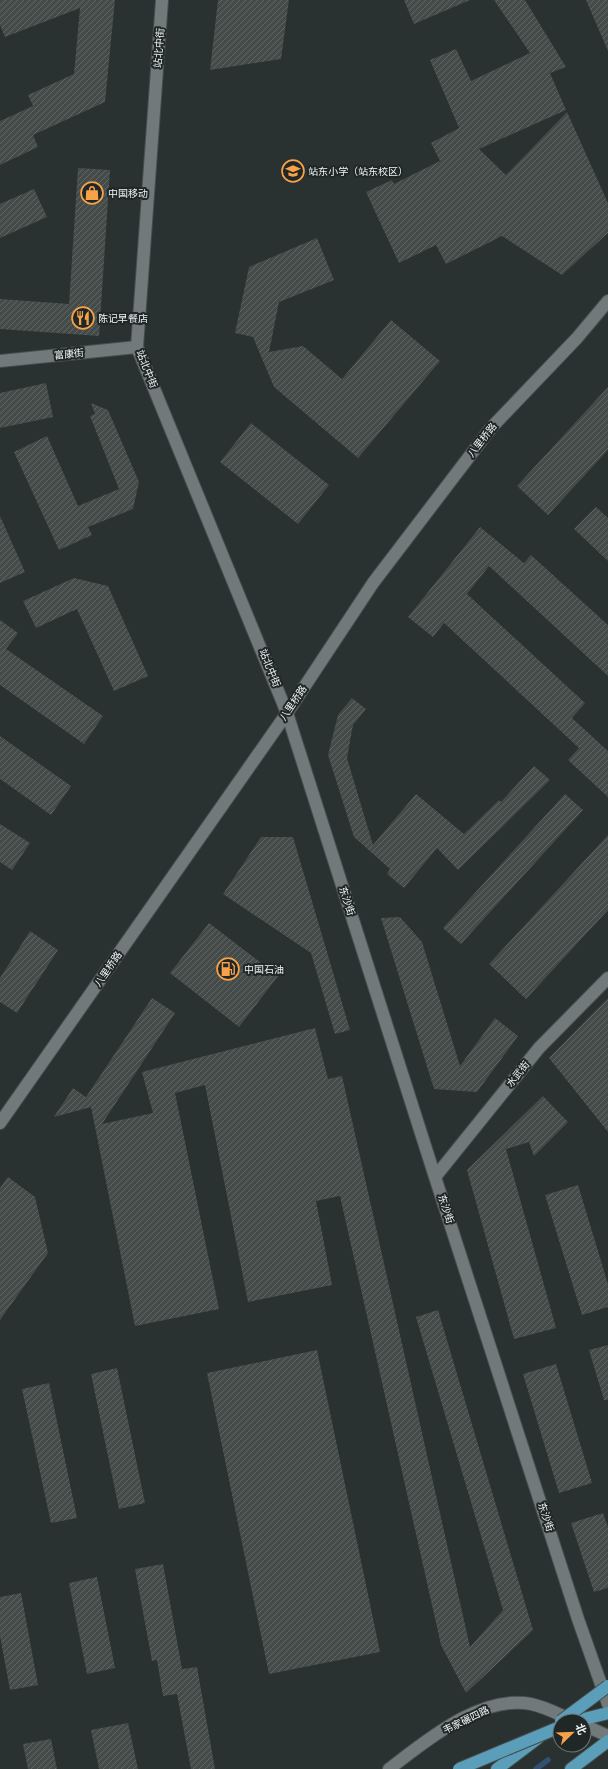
<svg xmlns="http://www.w3.org/2000/svg" width="608" height="1769" font-family="'PT Sans','Noto Sans SC',sans-serif">
<style>
.lines{fill:none;stroke-linecap:round;stroke-linejoin:round}
.stream{stroke:#344f71;stroke-width:5.5}
.building{fill:url(#building-hatch)}
.minor-casing{stroke:#474e4e;stroke-width:14}
.tertiary-casing{stroke:#474e4e;stroke-width:14}
.secondary-casing{stroke:#474e4e;stroke-width:14}
.trunk-casing{stroke:#474e4e;stroke-width:14}
.minor{stroke:#71797a;stroke-width:12}
.tertiary{stroke:#71797a;stroke-width:12}
.secondary{stroke:#71797a;stroke-width:12}
.trunk{stroke:#5a9eba;stroke-width:12}
.trunk-bridge-casing{stroke:#474e4e;stroke-width:14;stroke-linecap:butt}
.trunk-bridge{stroke:#5a9eba;stroke-width:12}
.labels{text-anchor:middle;dominant-baseline:central;stroke-width:4;stroke-linejoin:round;paint-order:stroke}
.street-label{font-size:10px;fill:#eff4f4;stroke:#202727}
.poi-label{font-size:10px;fill:#eff4f4;stroke:#202727;text-anchor:start}
</style>
<defs>
<pattern id="building-hatch" width="6" height="6" patternUnits="userSpaceOnUse"><rect width="6" height="6" fill="#444b48"/><path d="M-1 1l2-2M0 6l6-6M5 7l2-2" fill="none" stroke="#5f6663"/></pattern>
</defs>
<rect width="100%" height="100%" fill="#293131"/>
<g class="lines">
<path class="stream" d="M 536,1769 L 548,1760"/>
</g>
<path class="building" d="M 0,0 L 115,0 L 105,102 L 33,135 L 38,147 L 0,165 L 0,121 L 33,106 L 28,95 L 74,74 L 80,8 L 5,37 L 0,25 Z
M 218,0 L 289,0 L 281,59 L 210,70 Z
M 404,0 L 470,0 L 414,24 Z
M 494,0 L 525,0 L 566,67 L 550,73 L 566,110 L 479,149 L 506,175 L 567,112 L 608,203 L 608,233 L 562,275 L 502,236 L 446,264 L 436,245 L 399,263 L 366,192 L 392,180 L 394,184 L 440,161 L 431,143 L 459,128 L 430,60 L 456,49 L 471,81 L 530,53 Z
M 586,0 L 608,0 L 608,51 Z
M 78,168 L 110,170 L 99,336 L 0,329 L 0,299 L 69,304 Z
M 34,189 L 47,217 L 0,238 L 0,204 Z
M 317,238 L 334,280 L 279,302 L 269,352 L 303,346 L 342,379 L 391,320 L 440,361 L 358,458 L 274,387 L 253,337 L 235,333 L 249,267 Z
M 46,383 L 53,417 L 0,428 L 0,393 Z
M 608,387 L 608,450 L 548,515 L 517,486 Z
M 91,403 L 108,410 L 139,482 L 133,509 L 88,527 L 92,535 L 59,550 L 14,452 L 47,436 L 78,506 L 119,489 L 90,416 L 95,414 Z
M 251,423 L 329,485 L 298,524 L 220,462 Z
M 596,507 L 608,518 L 608,561 L 574,529 Z
M 0,516 L 25,572 L 0,583 Z
M 480,527 L 524,563 L 531,555 L 608,625 L 608,676 L 489,566 L 467,594 L 585,703 L 572,718 L 608,751 L 608,797 L 568,760 L 579,748 L 444,623 L 433,637 L 408,617 Z
M 74,578 L 108,586 L 148,676 L 114,691 L 77,609 L 36,628 L 23,601 Z
M 0,620 L 18,633 L 6,649 L 103,716 L 84,744 L 0,685 Z
M 352,698 L 366,709 L 353,725 L 347,758 L 373,845 L 416,794 L 464,834 L 499,800 L 501,802 L 534,766 L 550,780 L 458,870 L 437,848 L 404,888 L 387,874 L 390,869 L 354,837 L 328,755 L 338,715 Z
M 0,736 L 71,786 L 51,815 L 0,779 Z
M 565,794 L 583,810 L 461,944 L 443,928 Z
M 0,824 L 30,843 L 12,870 L 0,862 Z
M 608,835 L 608,910 L 526,999 L 489,964 Z
M 261,837 L 293,837 L 350,1030 L 335,1034 L 311,953 L 223,894 Z
M 400,917 L 422,942 L 460,1066 L 495,1018 L 518,1036 L 477,1092 L 434,1089 L 381,918 Z
M 209,923 L 278,976 L 239,1027 L 170,973 Z
M 30,931 L 58,950 L 17,1013 L 0,1002 L 0,978 Z
M 152,998 L 175,1013 L 102,1124 L 153,1113 L 142,1072 L 315,1028 L 328,1079 L 342,1076 L 470,1647 L 503,1610 L 416,1317 L 438,1310 L 533,1630 L 466,1693 L 441,1645 L 340,1196 L 316,1201 L 332,1285 L 248,1302 L 205,1085 L 175,1093 L 219,1309 L 135,1326 L 91,1107 L 54,1117 L 73,1088 L 86,1097 Z
M 608,998 L 608,1132 L 549,1058 Z
M 543,1096 L 568,1122 L 534,1156 L 529,1142 L 506,1149 L 556,1328 L 514,1339 L 467,1170 Z
M 8,1177 L 35,1197 L 48,1253 L 0,1320 L 0,1188 Z
M 578,1185 L 608,1284 L 608,1307 L 582,1315 L 545,1195 Z
M 608,1345 L 608,1400 L 604,1400 L 589,1350 Z
M 317,1350 L 380,1652 L 269,1674 L 207,1373 Z
M 556,1364 L 592,1483 L 559,1493 L 523,1374 Z
M 117,1368 L 145,1503 L 119,1509 L 91,1374 Z
M 49,1383 L 77,1518 L 51,1523 L 22,1389 Z
M 603,1513 L 608,1527 L 608,1588 L 594,1592 L 571,1523 Z
M 163,1564 L 182,1669 L 197,1667 L 215,1769 L 191,1769 L 177,1694 L 163,1696 L 157,1660 L 152,1661 L 135,1569 Z
M 97,1577 L 115,1668 L 87,1674 L 69,1583 Z
M 21,1593 L 38,1685 L 10,1690 L 0,1636 L 0,1597 Z
M 128,1723 L 138,1769 L 99,1769 L 91,1730 Z
M 51,1739 L 57,1769 L 28,1769 L 23,1744 Z"/>
<g class="lines">
<g class="minor-casing">
<path id="minor" d="M 0,361 L 137,347"/>
</g>
<g class="tertiary-casing">
<path id="tertiary" d="M 162,0 L 137,347 L 287,713 L 435,1177 L 578,1619 L 608,1704
M 0,1123 L 287,713 L 373,583 L 491,428 L 577,338 L 608,301
M 435,1177 L 539,1048 L 608,978"/>
</g>
<g class="secondary-casing">
<path id="secondary" d="M 584,1725 L 608,1736
M 389,1769 C 426,1741 481,1694 531,1704 C 546,1707 560,1715 574,1721"/>
</g>
<g class="trunk-casing">
<path id="trunk" d="M 576,1721 L 608,1713
M 497,1769 L 538,1738
M 571,1769 L 608,1741"/>
</g>
<use href="#minor" class="minor"/>
<use href="#tertiary" class="tertiary"/>
<use href="#secondary" class="secondary"/>
<use href="#trunk" class="trunk"/>
<g class="trunk-bridge-casing">
<path id="trunk-bridge" d="M 561,1721 L 608,1686
M 459,1769 L 560,1727"/>
</g>
<use href="#trunk-bridge" class="trunk-bridge"/>
</g>
<defs>
<g id="school-ring" transform="scale(1.15)"><circle r="9.5" fill="#202727" stroke="#f7a149" stroke-width="1.5"/><path d="M0-5L7-2L0 1L-7-2ZM-4 1L0 2.5L4 1V4Q0 6-4 4Z" fill="#f7a149"/></g>
<g id="shop-ring" transform="scale(1.15)"><circle r="9.5" fill="#202727" stroke="#f7a149" stroke-width="1.5"/><path d="M-5-2.5h2.3a2.7 3.5 0 0 1 5.4 0H5L5.5 6h-11ZM-1.5-2.5h3a1.5 2.3 0 0 0-3 0Z" fill="#f7a149"/></g>
<g id="restaurant-ring" transform="scale(1.15)"><circle r="9.5" fill="#202727" stroke="#f7a149" stroke-width="1.5"/><path d="M-5-6h1v4h1v-4h1v4h1v-4h1v5L-1.5 .5V6h-2V.5L-5-1ZM5-6V6H3V1.5H1.5Q1.5-4 5-6Z" fill="#f7a149"/></g>
<g id="fuel-ring" transform="scale(1.15)"><circle r="9.5" fill="#202727" stroke="#f7a149" stroke-width="1.5"/><path d="M-5.5-6h7V0h2V4h1.3V-2.5L3-4.5l.8-.8L6-3V5H2.5V1h-1V6h-7ZM-4.2-4.7v3.2H.2V-4.7Z" fill="#f7a149"/></g>
</defs>
<g fill-rule="evenodd">
<use href="#school-ring" x="293" y="171"/>
<use href="#shop-ring" x="92" y="193"/>
<use href="#restaurant-ring" x="83" y="318"/>
<use href="#fuel-ring" x="228" y="969"/>
</g>
<g class="labels">
<g class="street-label">
<text transform="translate(159 48) rotate(-86)">站北中街</text>
<text transform="translate(69 354) rotate(-6)">富康街</text>
<text transform="translate(147 369) rotate(68)">站北中街</text>
<text transform="translate(482 440) rotate(-52)">八里桥路</text>
<text transform="translate(270 668) rotate(68)">站北中街</text>
<text transform="translate(293 703) rotate(-56)">八里桥路</text>
<text transform="translate(347 901) rotate(72)">东沙街</text>
<text transform="translate(108 969) rotate(-55)">八里桥路</text>
<text transform="translate(518 1074) rotate(-51)">水武街</text>
<text transform="translate(446 1209) rotate(72)">东沙街</text>
<text transform="translate(546 1517) rotate(72)">东沙街</text>
<text transform="translate(466 1720) rotate(-26)">韦家碾四路</text>
</g>
<g class="poi-label">
<text x="308" y="171">站东小学（站东校区）</text>
<text x="108" y="193">中国移动</text>
<text x="98" y="318">陈记早餐店</text>
<text x="244" y="969">中国石油</text>
</g>
</g>
<g transform="translate(572 1733) rotate(67)"><circle r="19" fill="#202727" stroke="#737979"/>
<path d="M0-3L7 15L0 10L-7 15Z" fill="#f7a149"/>
<text y="-6" font-size="11" font-weight="bold" text-anchor="middle" fill="#eff4f4">北</text>
</g>
</svg>
